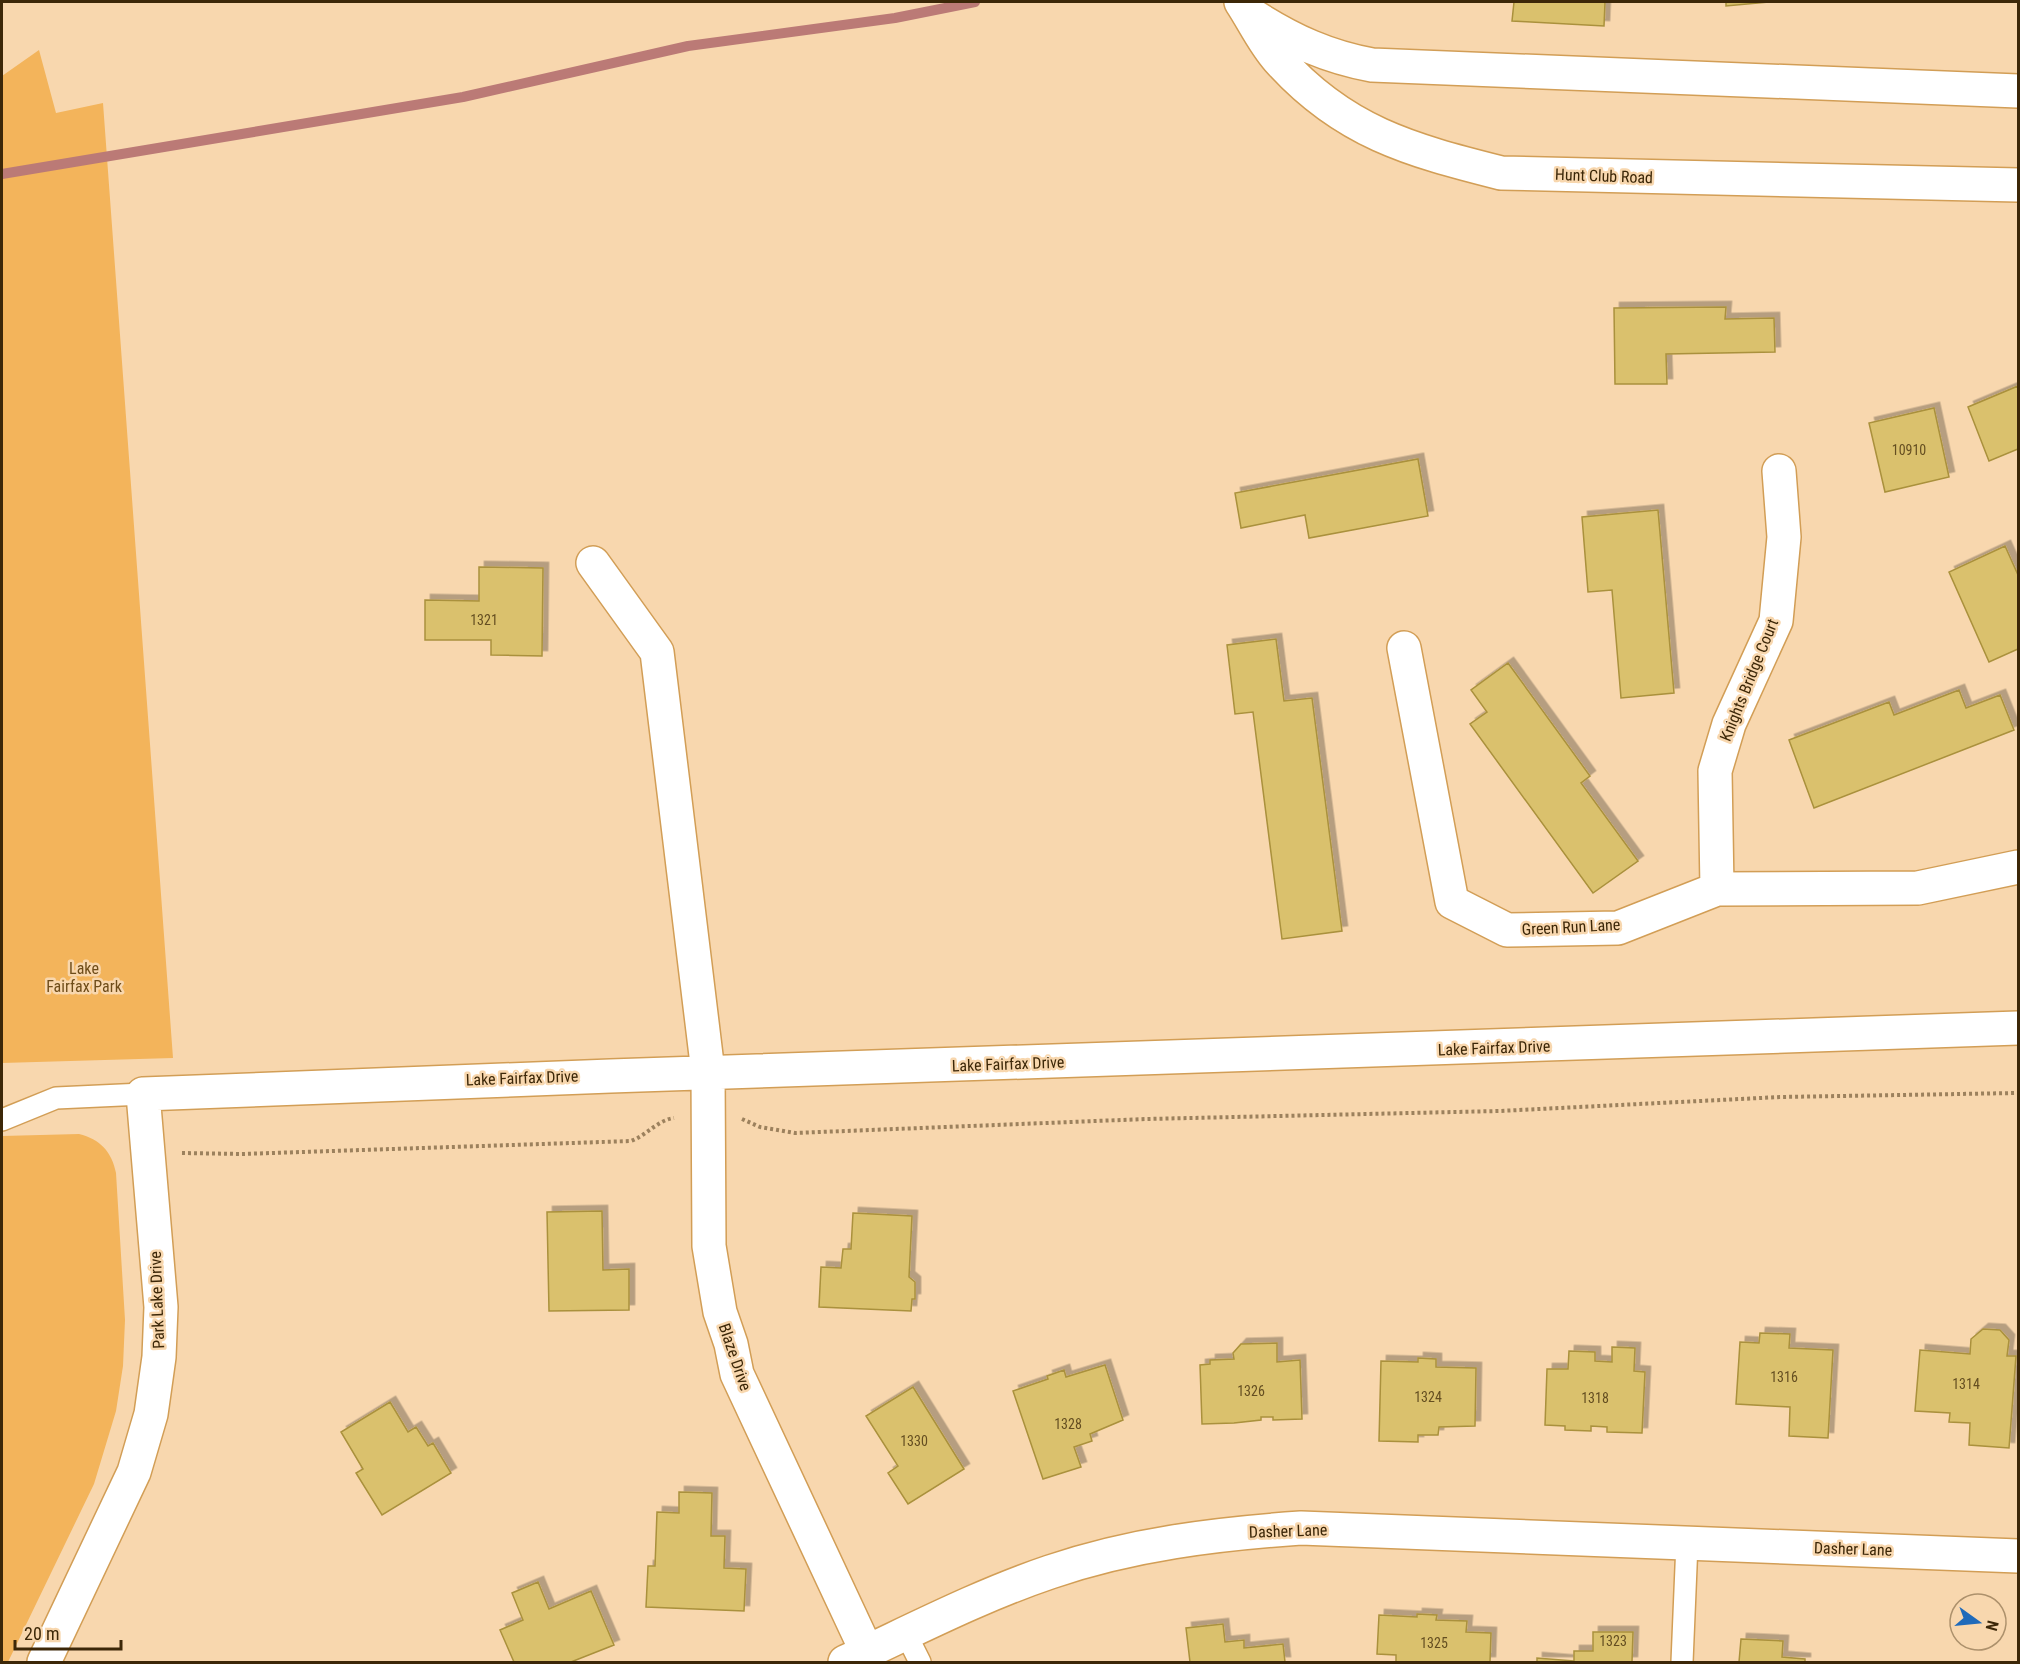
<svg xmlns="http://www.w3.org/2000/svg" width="2020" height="1664" font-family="'Roboto Condensed',sans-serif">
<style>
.park{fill:#f3b45b}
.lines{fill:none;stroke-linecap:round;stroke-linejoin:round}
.stream{stroke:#bb7a76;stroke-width:10}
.building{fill:#dac16d;stroke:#aa913c;stroke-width:1.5;filter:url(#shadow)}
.service-casing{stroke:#d29e56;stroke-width:24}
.minor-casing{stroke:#d29e56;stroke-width:36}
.path{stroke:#9c815d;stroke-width:4;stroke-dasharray:3 3;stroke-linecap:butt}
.service{stroke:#fff;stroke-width:21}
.minor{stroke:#fff;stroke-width:33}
.labels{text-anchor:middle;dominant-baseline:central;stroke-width:5;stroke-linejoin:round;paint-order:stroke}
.number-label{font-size:14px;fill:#644e21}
.street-label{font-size:16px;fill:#3c2708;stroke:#f8d7ae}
.park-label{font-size:16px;fill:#6e4c19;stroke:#f8d7ae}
</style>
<defs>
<filter id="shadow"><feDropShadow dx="5.5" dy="-5.5" stdDeviation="0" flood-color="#0004"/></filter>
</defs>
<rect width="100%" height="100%" fill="#f8d7ae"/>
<path class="park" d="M 39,50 L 56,113 L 103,103 L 173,1058 L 2,1063 L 2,76 Z
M 79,1134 C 100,1139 112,1152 116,1173 L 125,1320 L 123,1366 L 116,1411 L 94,1484 L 8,1662 L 2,1662 L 2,1136 Z"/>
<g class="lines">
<path class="stream" d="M 2,174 L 463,97 L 688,46 L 895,18 L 975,2"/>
</g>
<path class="building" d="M 1514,2 L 1605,2 L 1604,26 L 1512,21 Z
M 1726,2 L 1769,2 L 1726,6 Z
M 1726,307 L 1725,319 L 1774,318 L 1775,352 L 1666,354 L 1667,384 L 1615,384 L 1614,308 Z
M 2018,386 L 2018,449 L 1989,461 L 1968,407 Z
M 1934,408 L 1949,477 L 1885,492 L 1869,423 Z
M 1418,459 L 1428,516 L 1309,538 L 1305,515 L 1241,528 L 1235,493 Z
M 1658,510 L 1674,693 L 1621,698 L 1612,590 L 1588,592 L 1582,517 Z
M 2005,546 L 2018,575 L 2018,649 L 1989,662 L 1949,572 Z
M 479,567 L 543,568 L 542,656 L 491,655 L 491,640 L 425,640 L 425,600 L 479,601 Z
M 1276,639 L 1284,701 L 1312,698 L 1342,931 L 1282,939 L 1253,712 L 1235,714 L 1227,645 Z
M 1508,663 L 1590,776 L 1581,783 L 1638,861 L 1593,893 L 1470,724 L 1487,712 L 1471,690 Z
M 1959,690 L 1966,708 L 2000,695 L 2014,730 L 1814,808 L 1789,740 L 1889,702 L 1894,715 Z
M 602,1211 L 603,1270 L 629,1269 L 629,1310 L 549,1311 L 547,1212 Z
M 853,1213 L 912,1216 L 909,1277 L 915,1282 L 915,1299 L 912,1299 L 911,1311 L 819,1307 L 821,1267 L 841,1268 L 843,1249 L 851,1249 Z
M 1983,1329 L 2000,1330 L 2009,1340 L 2007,1356 L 2016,1356 L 2009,1448 L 1969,1445 L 1970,1423 L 1949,1422 L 1950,1413 L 1915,1411 L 1920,1350 L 1970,1354 L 1971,1339 Z
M 1760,1333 L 1790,1334 L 1789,1348 L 1833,1350 L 1828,1438 L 1789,1436 L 1790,1407 L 1736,1404 L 1740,1342 L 1759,1343 Z
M 1277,1343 L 1277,1362 L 1300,1360 L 1302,1419 L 1273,1420 L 1273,1417 L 1261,1417 L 1261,1420 L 1234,1423 L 1202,1424 L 1200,1365 L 1210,1364 L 1210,1360 L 1234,1359 L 1233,1353 L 1241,1344 Z
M 1612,1347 L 1635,1348 L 1634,1371 L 1645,1372 L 1642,1433 L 1607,1432 L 1607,1427 L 1591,1426 L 1591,1431 L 1565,1430 L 1565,1426 L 1545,1425 L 1547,1369 L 1568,1369 L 1569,1351 L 1595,1352 L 1595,1361 L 1612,1362 Z
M 1418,1358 L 1436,1359 L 1436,1367 L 1476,1368 L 1475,1426 L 1439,1427 L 1438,1435 L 1418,1435 L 1418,1442 L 1379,1441 L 1381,1361 L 1418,1362 Z
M 1105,1365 L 1123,1420 L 1090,1434 L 1092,1441 L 1074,1447 L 1081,1467 L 1043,1479 L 1013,1391 L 1048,1379 L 1047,1376 L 1064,1370 L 1066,1377 Z
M 913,1387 L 964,1469 L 908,1504 L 888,1473 L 898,1466 L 866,1416 Z
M 390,1402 L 408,1432 L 416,1427 L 428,1446 L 433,1443 L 451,1473 L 382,1515 L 356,1473 L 363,1469 L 341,1432 Z
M 679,1492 L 712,1493 L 711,1536 L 725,1536 L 724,1568 L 746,1569 L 744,1611 L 646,1607 L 648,1566 L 655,1566 L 657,1512 L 679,1513 Z
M 538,1582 L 549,1609 L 591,1591 L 614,1645 L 571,1662 L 514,1662 L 500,1630 L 523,1620 L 512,1593 Z
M 1417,1614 L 1437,1615 L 1436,1620 L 1467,1621 L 1466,1632 L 1491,1633 L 1490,1662 L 1396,1662 L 1396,1655 L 1377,1654 L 1379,1615 L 1417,1617 Z
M 1223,1624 L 1225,1642 L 1244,1640 L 1244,1648 L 1283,1644 L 1285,1662 L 1190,1662 L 1186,1628 Z
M 1593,1632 L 1633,1632 L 1632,1662 L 1537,1662 L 1537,1658 L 1574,1661 L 1574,1651 L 1593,1651 Z
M 1741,1639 L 1783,1641 L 1782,1657 L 1805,1659 L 1805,1662 L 1739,1662 Z"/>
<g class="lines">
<g class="service-casing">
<path id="service" d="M 2,1120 L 56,1098 L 143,1094
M 906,1634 L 920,1662
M 1682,1662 L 1687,1543"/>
</g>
<g class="minor-casing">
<path id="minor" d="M 1241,2 C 1253,20 1263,42 1278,59 C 1343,132 1410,150 1501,173 L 2018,185
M 1255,17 C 1293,41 1328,57 1372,65 L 2018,91
M 593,563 L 657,652 L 708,1072 L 709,1246 L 720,1312 L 731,1344 L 737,1374 L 867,1652
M 1404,648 L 1452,902 L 1507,930 L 1618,928 L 1717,889 L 1918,888 L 2018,867
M 1717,889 L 1715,771 L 1729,724 L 1776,621 L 1784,537 L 1779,471
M 44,1662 L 134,1472 L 151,1414 L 159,1357 L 161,1307 L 143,1094 C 768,1067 1394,1054 2018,1028
M 845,1662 C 912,1631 979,1596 1050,1572 C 1132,1544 1216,1534 1301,1528 L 2018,1556"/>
</g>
<path class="path" d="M 742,1119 L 760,1127 L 795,1133 L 1146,1119 L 1499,1111 L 1780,1097 L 2018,1093
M 182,1153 L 242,1154 L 631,1141 C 647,1135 658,1120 674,1118"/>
<use href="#service" class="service"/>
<use href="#minor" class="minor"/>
</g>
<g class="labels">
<g class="number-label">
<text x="1909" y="450">10910</text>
<text x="484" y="620">1321</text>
<text x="1784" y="1377">1316</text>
<text x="1966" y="1384">1314</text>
<text x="1251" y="1391">1326</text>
<text x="1428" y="1397">1324</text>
<text x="1595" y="1398">1318</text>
<text x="1068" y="1424">1328</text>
<text x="914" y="1441">1330</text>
<text x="1613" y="1641">1323</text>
<text x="1434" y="1643">1325</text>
</g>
<g class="street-label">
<text transform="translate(1604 176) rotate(2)">Hunt Club Road</text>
<text transform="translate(1749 680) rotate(-68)">Knights Bridge Court</text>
<text transform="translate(1571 927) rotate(-3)">Green Run Lane</text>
<text transform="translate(1494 1048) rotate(-2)">Lake Fairfax Drive</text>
<text transform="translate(1008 1064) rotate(-2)">Lake Fairfax Drive</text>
<text transform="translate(522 1078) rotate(-2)">Lake Fairfax Drive</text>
<text transform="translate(157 1300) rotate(-92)">Park Lake Drive</text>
<text transform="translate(735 1357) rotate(71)">Blaze Drive</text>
<text transform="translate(1288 1531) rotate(-2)">Dasher Lane</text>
<text transform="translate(1853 1549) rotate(2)">Dasher Lane</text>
</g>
<g class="park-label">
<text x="84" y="968">Lake<tspan x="84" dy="18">Fairfax Park</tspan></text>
</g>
</g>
<rect width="2020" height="1664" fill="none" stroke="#3c2708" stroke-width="6"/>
<g transform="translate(1978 1622) rotate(105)"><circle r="28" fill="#f8d7ae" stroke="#ad916c" stroke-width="1.5"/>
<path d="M0-4.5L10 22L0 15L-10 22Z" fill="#1f6aba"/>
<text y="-9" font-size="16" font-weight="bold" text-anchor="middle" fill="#3c2708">N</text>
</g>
<path d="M15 1640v9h106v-9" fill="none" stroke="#3c2708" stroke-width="3"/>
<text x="24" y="1640" font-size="18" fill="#3c2708" stroke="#f8d7ae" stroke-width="4.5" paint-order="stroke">20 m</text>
</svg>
